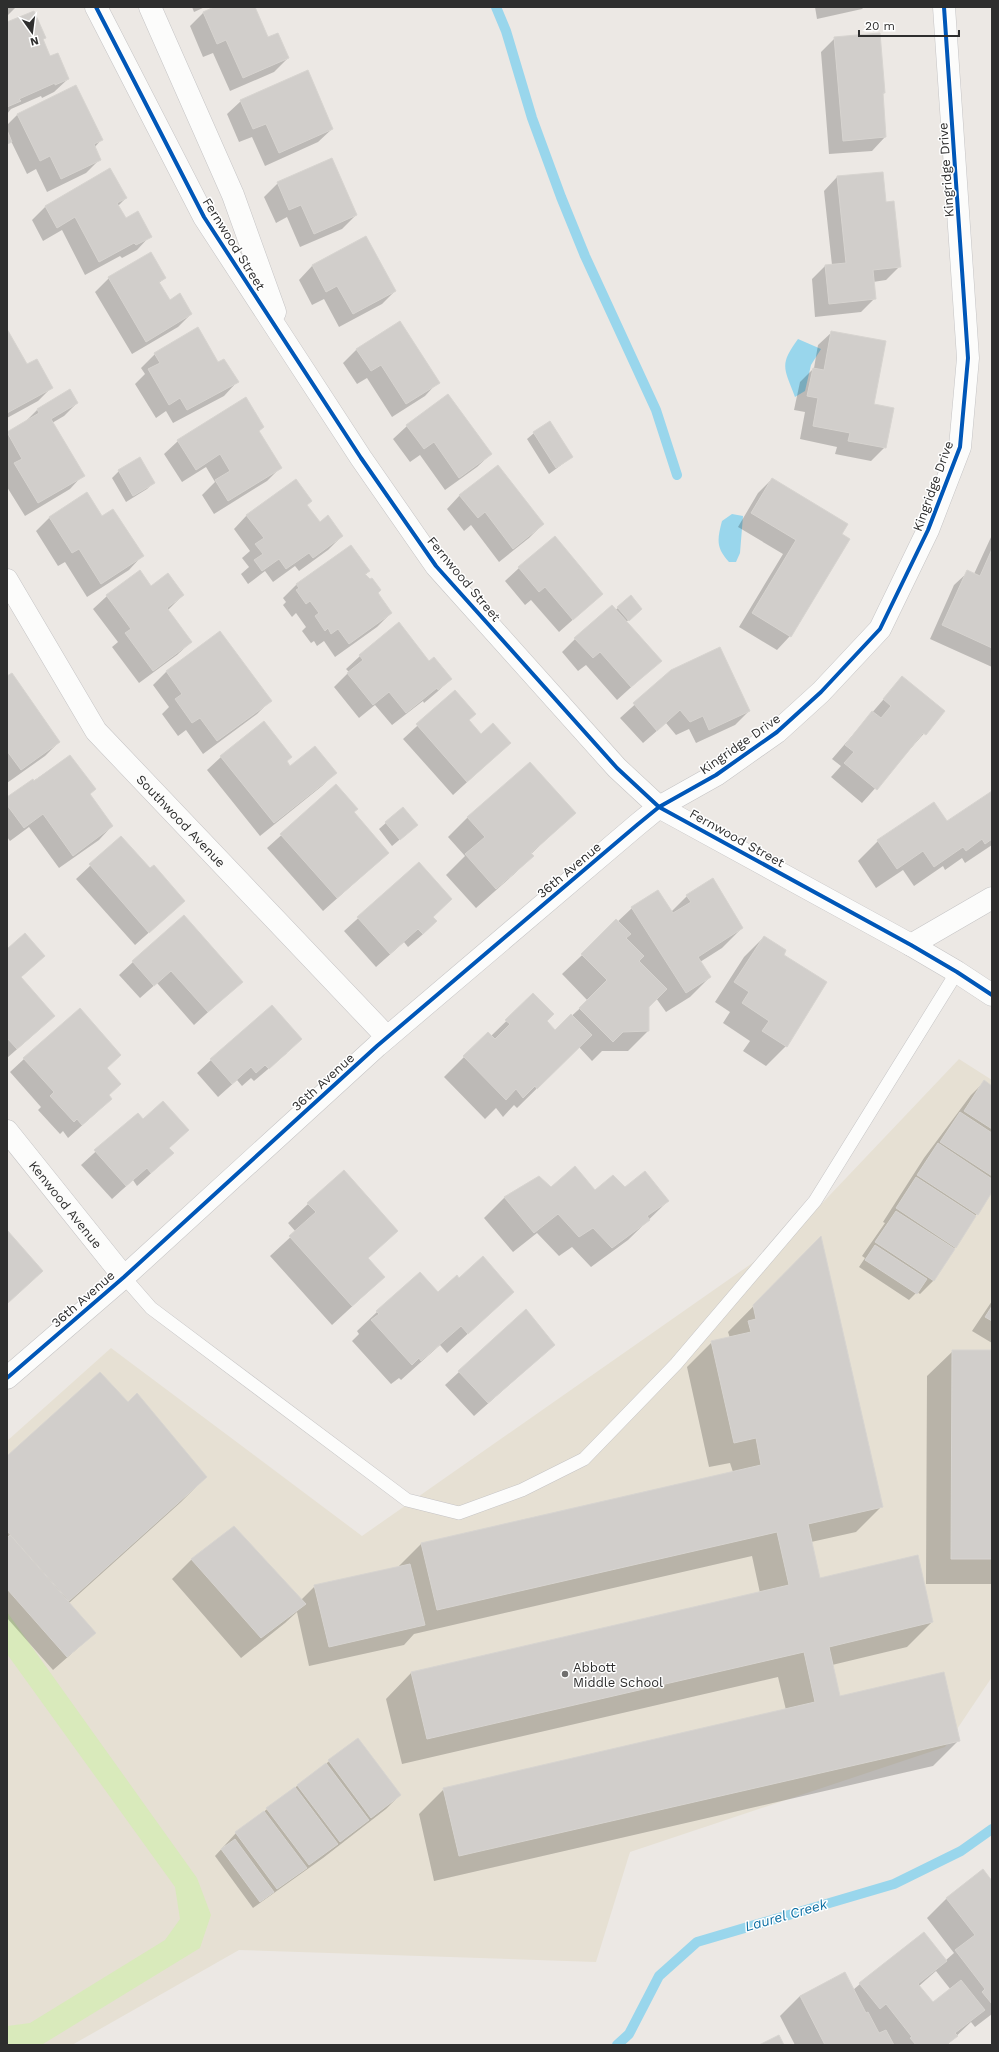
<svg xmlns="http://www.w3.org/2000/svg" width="999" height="2052" font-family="'Work Sans',sans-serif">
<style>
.education{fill:#e6e0d3}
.pitch{fill:#d9eabb}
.water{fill:#99d6ec}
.shadow{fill:#0003;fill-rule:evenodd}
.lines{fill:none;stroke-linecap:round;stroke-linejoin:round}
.stream{stroke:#99d6ec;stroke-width:10}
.building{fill:#d1cecb;stroke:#d7d4d0}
.service-casing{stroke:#c5c4c5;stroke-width:14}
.minor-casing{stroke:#c5c4c5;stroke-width:23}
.service{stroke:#fcfcfb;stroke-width:13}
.minor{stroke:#fcfcfb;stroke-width:22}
.cycleway-casing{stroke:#fff;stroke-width:6}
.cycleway{stroke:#0057b8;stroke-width:4}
.poi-dot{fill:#706f6e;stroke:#fff;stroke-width:1.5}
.labels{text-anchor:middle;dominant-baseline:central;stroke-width:3;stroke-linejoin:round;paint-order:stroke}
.street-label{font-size:13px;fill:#2e2e2e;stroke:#fff}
.poi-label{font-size:13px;fill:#2e2e2e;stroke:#fff;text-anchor:start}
.water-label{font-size:14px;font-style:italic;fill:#0d6fa3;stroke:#fff}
</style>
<rect width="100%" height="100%" fill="#ece8e4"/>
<path class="education" d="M 959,1059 L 992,1080 L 992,1677 L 945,1747 L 630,1852 L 596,1962 L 239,1950 L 72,2045 L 7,2045 L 7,1441 L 111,1348 L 362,1536 L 791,1236 Z"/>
<path class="pitch" d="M 7,1612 L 197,1878 L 211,1915 L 200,1948 L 43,2044 L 7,2045 L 7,2026 L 30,2023 L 165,1940 L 180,1919 L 175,1887 L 7,1654 Z"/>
<path class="water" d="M 798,339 L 821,349 L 811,365 L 805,391 L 795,397 C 784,368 779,365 798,339 Z
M 732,514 L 743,516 L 740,553 L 736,562 L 729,562 C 716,548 717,540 722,521 Z"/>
<path class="shadow" d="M 7,7 L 16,7 L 7,16 Z
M 192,7 L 205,7 L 194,12 Z
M 217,7 L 254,7 L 268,39 L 288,58 L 274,72 L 230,91 L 213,53 L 203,57 L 190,26 L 203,13 Z
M 815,7 L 864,7 L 862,9 L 817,19 Z
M 7,23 L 45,38 L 42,40 L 50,57 L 68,79 L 54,92 L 42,98 L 41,96 L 11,109 L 7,114 Z
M 835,38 L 884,93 L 882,95 L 885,137 L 872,151 L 829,154 L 821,52 Z
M 241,101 L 332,129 L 318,142 L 265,166 L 252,137 L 239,142 L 227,114 Z
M 18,114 L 101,140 L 94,148 L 100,159 L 86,173 L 47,192 L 36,169 L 27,174 L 11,141 L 7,145 L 7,125 Z
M 837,177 L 885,203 L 899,267 L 886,280 L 873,282 L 875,298 L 861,312 L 815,317 L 812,279 L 825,266 L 832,265 L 824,191 Z
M 278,183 L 356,215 L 342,229 L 300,247 L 287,217 L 276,223 L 264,197 Z
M 126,198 L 118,206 L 125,219 L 150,236 L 137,250 L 122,258 L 120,256 L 85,275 L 62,230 L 43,241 L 32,220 L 46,206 Z
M 366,237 L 395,291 L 382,304 L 339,327 L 324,299 L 312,305 L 299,280 L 312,266 Z
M 109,278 L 165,278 L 159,283 L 169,301 L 191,314 L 178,327 L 132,354 L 95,292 Z
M 198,329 L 218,364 L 237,382 L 224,396 L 173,423 L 166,411 L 156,418 L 135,384 L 145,374 L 141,368 L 155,354 Z
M 7,331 L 27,366 L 52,387 L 38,401 L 7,418 Z
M 832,332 L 872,404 L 885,447 L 871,461 L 835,454 L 837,447 L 800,439 L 805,412 L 794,410 L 800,382 L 814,368 L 818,345 Z
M 357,349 L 438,382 L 425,396 L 392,417 L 367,378 L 357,384 L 343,363 Z
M 246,399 L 258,432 L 281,467 L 267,481 L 214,514 L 202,495 L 215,482 L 206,467 L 182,482 L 164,454 L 178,441 Z
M 77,403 L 64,416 L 52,423 L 83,475 L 70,489 L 25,516 L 7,487 L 7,433 L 24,423 L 37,410 Z
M 407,426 L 491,454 L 477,467 L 445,490 L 420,455 L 410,462 L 393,439 Z
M 534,433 L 572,457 L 549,474 L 527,439 Z
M 119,471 L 154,482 L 147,489 L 126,502 L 112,478 Z
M 772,479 L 840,534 L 790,636 L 777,650 L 739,627 L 783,554 L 738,527 L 758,493 Z
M 460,495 L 543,524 L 529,538 L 499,562 L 471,525 L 464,531 L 447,509 Z
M 306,506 L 319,523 L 342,536 L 328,550 L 299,571 L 295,566 L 273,582 L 265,571 L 248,584 L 241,574 L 249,567 L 242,558 L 250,551 L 234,529 L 247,515 Z
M 50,517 L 102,517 L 142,556 L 129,570 L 87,597 L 65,562 L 58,566 L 36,531 Z
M 992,535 L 992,667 L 930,639 L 954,585 L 968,572 L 974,574 Z
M 519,568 L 602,594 L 559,632 L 531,600 L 525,605 L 505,581 Z
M 369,571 L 365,575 L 391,613 L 377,627 L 335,657 L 324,641 L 317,646 L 314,641 L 311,643 L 302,631 L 306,627 L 296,613 L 292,617 L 283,605 L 286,602 L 283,598 L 297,584 Z
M 151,587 L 183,595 L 168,610 L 191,642 L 177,655 L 139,683 L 112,647 L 118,642 L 93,609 L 107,596 Z
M 618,608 L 634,615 L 626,622 L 660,661 L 617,700 L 586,665 L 578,671 L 562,652 L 575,639 Z
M 220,632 L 270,701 L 257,714 L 203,754 L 186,730 L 178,736 L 162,714 L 169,707 L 153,685 L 166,672 Z
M 360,656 L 429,662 L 451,679 L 437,692 L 424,703 L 423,701 L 392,725 L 375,705 L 359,718 L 334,687 L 349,672 L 346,669 Z
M 672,671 L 749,711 L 735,725 L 696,743 L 689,729 L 676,735 L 666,723 L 643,743 L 620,718 Z
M 7,678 L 59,742 L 45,756 L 7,783 Z
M 902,678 L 944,711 L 862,803 L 831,777 L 841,766 L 832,759 Z
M 455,691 L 468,721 L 481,735 L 510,743 L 453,795 L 403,739 Z
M 70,756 L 89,794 L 112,826 L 99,840 L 59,868 L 29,827 L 10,841 L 7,837 L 7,799 Z
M 221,757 L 286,762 L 290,768 L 335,773 L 322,786 L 260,836 L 207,770 Z
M 336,786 L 353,812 L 388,853 L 323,911 L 267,848 Z
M 992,792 L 992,845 L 965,863 L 962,858 L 945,870 L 943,866 L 914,886 L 903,870 L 876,888 L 858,861 L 878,841 L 946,823 Z
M 403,808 L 417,825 L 392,846 L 379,829 Z
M 574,813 L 531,854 L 533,856 L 513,875 L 476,908 L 446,875 L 465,856 L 448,837 L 468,817 Z
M 121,837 L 150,870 L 184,901 L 135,945 L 76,879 Z
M 419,863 L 451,899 L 432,918 L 436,921 L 422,935 L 408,947 L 404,942 L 376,967 L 344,931 Z
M 687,896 L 742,928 L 722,948 L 700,962 L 710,977 L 690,997 L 666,1012 L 656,998 L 648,1007 L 648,1031 L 628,1051 L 602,1051 L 592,1061 L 579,1047 L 517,1108 L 514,1105 L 503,1117 L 496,1108 L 485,1119 L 444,1077 L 488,1033 L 491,1036 L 533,995 L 545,1021 L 555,1031 L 588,1001 L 562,974 L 632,908 L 671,912 Z
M 764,937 L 782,955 L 786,1046 L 766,1066 L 743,1051 L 750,1041 L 723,1023 L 730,1012 L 715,1002 L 744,957 Z
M 7,950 L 44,956 L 20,978 L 40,1029 L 7,1058 Z
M 133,962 L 241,982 L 194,1025 L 157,983 L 140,998 L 119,975 Z
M 287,1053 L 254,1081 L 251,1078 L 242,1086 L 237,1080 L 218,1097 L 197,1073 L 211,1060 Z
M 24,1059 L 107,1068 L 108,1096 L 97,1112 L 68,1138 L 63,1131 L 60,1134 L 38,1110 L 41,1107 L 10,1072 Z
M 984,1082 L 992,1087 L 992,1190 L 934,1280 L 920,1294 L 917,1292 L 909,1300 L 859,1267 L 865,1258 L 862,1256 L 885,1223 L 883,1222 L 924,1158 L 971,1095 Z
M 137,1114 L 143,1120 L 188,1130 L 168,1149 L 159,1166 L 137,1186 L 133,1180 L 112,1199 L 81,1165 Z
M 539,1177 L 551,1189 L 595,1191 L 625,1189 L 668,1201 L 628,1240 L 591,1267 L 572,1247 L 559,1256 L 537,1233 L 513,1252 L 484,1218 L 504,1198 Z
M 308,1204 L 396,1231 L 367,1259 L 384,1277 L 332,1325 L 270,1256 L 296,1232 L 288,1223 Z
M 796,1263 L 882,1506 L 856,1532 L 811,1542 L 819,1579 L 932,1622 L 907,1647 L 832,1665 L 839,1697 L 959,1740 L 933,1766 L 434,1881 L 419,1814 L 444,1789 L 786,1710 L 778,1677 L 402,1764 L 386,1699 L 411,1673 L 760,1593 L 752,1556 L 414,1634 L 404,1645 L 309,1666 L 297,1612 L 285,1623 L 241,1658 L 172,1579 L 192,1559 L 301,1600 L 315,1586 L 398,1567 L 421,1544 L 733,1472 L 730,1463 L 709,1467 L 687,1367 L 712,1342 L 730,1338 L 728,1332 Z
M 458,1279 L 513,1292 L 447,1353 L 440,1345 L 401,1380 L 399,1378 L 391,1384 L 352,1341 L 359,1334 L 357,1331 L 377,1312 L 438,1293 Z
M 992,1301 L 992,1343 L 972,1331 Z
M 526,1310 L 554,1345 L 474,1416 L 445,1385 Z
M 953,1351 L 992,1351 L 992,1584 L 926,1584 L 927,1376 Z
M 128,1403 L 206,1477 L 181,1502 L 69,1603 L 95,1633 L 53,1670 L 7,1618 L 7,1457 Z
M 358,1739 L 400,1795 L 386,1809 L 323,1858 L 253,1908 L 215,1856 L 236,1833 Z
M 983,1870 L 992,1882 L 992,2014 L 975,2027 L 971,2022 L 947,2045 L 795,2045 L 780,2016 L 800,1996 L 844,1974 L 853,1990 L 860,1984 L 945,1961 L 954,1953 L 927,1918 L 946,1899 ZM 936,1971 L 951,1990 L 933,2004 L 919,1986 Z"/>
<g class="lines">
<path class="stream" d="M 496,7 L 506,31 L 532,118 L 561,197 L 585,256 L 656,410 L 677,475
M 617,2045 L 629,2034 L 659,1976 L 697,1942 L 894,1884 L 961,1851 L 992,1829"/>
</g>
<path class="building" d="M 214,7 L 255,7 L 268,37 L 278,33 L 289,58 L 243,78 L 226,40 L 217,44 L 203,12 Z
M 34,11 L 46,38 L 43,39 L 50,56 L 58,53 L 69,79 L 55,85 L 55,83 L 19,99 L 21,101 L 7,107 L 7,22 Z
M 880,33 L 885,93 L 883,93 L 886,137 L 843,141 L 834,37 Z
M 308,70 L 333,129 L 279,153 L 266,124 L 253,129 L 240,100 Z
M 76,85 L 103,140 L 94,144 L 101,160 L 61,179 L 50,156 L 40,161 L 17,114 Z
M 7,130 L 12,142 L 7,144 Z
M 332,158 L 357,215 L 314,234 L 301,205 L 289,210 L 277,182 Z
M 110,168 L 127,198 L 117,203 L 126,218 L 138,211 L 152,237 L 136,245 L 134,243 L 99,262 L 75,217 L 57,228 L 45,206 Z
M 883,172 L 886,202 L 894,201 L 901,267 L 873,270 L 876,299 L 829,304 L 825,265 L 846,263 L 837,176 Z
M 366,236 L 396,291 L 353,314 L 337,286 L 326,292 L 312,265 Z
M 151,252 L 166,278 L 159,282 L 170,300 L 180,293 L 192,314 L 146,342 L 108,277 Z
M 400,321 L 440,383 L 406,404 L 381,365 L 371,371 L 356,349 Z
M 198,327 L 218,362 L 224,359 L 239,382 L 187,410 L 180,398 L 169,405 L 148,369 L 160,363 L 154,353 Z
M 7,329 L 27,364 L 37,359 L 53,388 L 7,413 Z
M 831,331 L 886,341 L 874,404 L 894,408 L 886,448 L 848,441 L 850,433 L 813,426 L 818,398 L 807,396 L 813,368 L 824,370 Z
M 70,389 L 78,403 L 51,419 L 85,476 L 38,503 L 14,463 L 22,459 L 7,432 L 39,413 L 37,409 Z
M 448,394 L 492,454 L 459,478 L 434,442 L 424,449 L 406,425 Z
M 246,397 L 264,427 L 259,431 L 282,468 L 228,501 L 215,480 L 230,471 L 220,454 L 196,470 L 177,440 Z
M 550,421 L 573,457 L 556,468 L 533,432 Z
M 140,457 L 155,483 L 133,496 L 118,470 Z
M 498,465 L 544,524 L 513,549 L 485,512 L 478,518 L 459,495 Z
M 772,478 L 848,524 L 842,534 L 850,539 L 791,637 L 752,613 L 796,540 L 751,513 Z
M 296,479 L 312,501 L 307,505 L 320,522 L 328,515 L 343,536 L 313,558 L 309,553 L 286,569 L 279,559 L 262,571 L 254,560 L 263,554 L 255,544 L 264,538 L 246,515 Z
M 87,492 L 102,516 L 113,509 L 144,556 L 101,584 L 79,549 L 72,553 L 49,517 Z
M 555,536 L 603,594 L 573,620 L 545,587 L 539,592 L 518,567 Z
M 351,545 L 370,571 L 365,574 L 370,579 L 372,578 L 381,590 L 378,593 L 392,613 L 349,644 L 338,629 L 331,634 L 328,628 L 325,631 L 315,616 L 319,613 L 310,601 L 306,604 L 296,590 L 299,588 L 296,584 Z
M 992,549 L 992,648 L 942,625 L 967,570 L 980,576 Z
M 140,570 L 151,586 L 168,573 L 184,595 L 167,608 L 192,642 L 153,671 L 125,633 L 131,629 L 106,595 Z
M 631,595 L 642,609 L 629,621 L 617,607 Z
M 612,605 L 662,661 L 631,687 L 600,652 L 593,658 L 574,638 Z
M 399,622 L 429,661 L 434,657 L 452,679 L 438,690 L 437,688 L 406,713 L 389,692 L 373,705 L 347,673 L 363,660 L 359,655 Z
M 220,631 L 272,701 L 217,741 L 200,718 L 192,723 L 175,699 L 182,694 L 166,671 Z
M 720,647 L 750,711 L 709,730 L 703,716 L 690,722 L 680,710 L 657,731 L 633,703 L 671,670 Z
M 12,673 L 60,742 L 21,770 L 7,751 L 7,676 Z
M 902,676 L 945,711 L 926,735 L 923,733 L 877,790 L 844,763 L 854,752 L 845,745 L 872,711 L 881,718 L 891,706 L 883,699 Z
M 455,690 L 476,714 L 469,720 L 481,734 L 493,723 L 511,743 L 467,782 L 416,724 Z
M 264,721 L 292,757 L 287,761 L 290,766 L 315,746 L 337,773 L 274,823 L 220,756 Z
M 70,755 L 96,789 L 90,794 L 113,826 L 73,856 L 43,814 L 24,828 L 7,805 L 7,797 L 33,779 L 34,781 Z
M 530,762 L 576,813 L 531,853 L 534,856 L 496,889 L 465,854 L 485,837 L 467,817 Z
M 336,784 L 358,809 L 354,812 L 389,853 L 337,898 L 280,834 Z
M 992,791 L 992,839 L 985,844 L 982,839 L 966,851 L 963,847 L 934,867 L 923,851 L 897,869 L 877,840 L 934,802 L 947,821 Z
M 403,807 L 418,825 L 400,840 L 385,822 Z
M 121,836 L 150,868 L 154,865 L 185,901 L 149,933 L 89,864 Z
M 419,862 L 452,899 L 433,917 L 437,921 L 423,934 L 418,929 L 390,954 L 357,917 Z
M 713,878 L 743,928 L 698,957 L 711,977 L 686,993 L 631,907 L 658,890 L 673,913 L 691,902 L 686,895 Z
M 184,915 L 243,982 L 208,1012 L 171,971 L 154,986 L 132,961 Z
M 616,919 L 631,934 L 626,938 L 644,956 L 639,961 L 667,989 L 649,1007 L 649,1031 L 623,1032 L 613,1042 L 579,1008 L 607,980 L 581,954 Z
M 25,933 L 45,956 L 21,977 L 55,1016 L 17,1049 L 7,1038 L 7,949 Z
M 764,936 L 786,950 L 784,955 L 827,982 L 787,1047 L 762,1031 L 769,1021 L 742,1003 L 749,992 L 734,982 Z
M 533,993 L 554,1014 L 547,1021 L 555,1030 L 571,1014 L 592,1035 L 537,1089 L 535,1086 L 523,1098 L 516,1089 L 506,1100 L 463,1056 L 488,1032 L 495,1039 L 510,1024 L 505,1020 Z
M 272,1005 L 302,1039 L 269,1069 L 265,1065 L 256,1073 L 251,1067 L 232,1084 L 210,1059 Z
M 80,1008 L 121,1055 L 107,1068 L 121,1084 L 109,1095 L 112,1099 L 82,1125 L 77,1119 L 74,1122 L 50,1096 L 54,1092 L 23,1058 Z
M 984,1080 L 992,1086 L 992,1129 L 964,1111 Z
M 163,1101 L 189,1130 L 169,1148 L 174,1153 L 151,1173 L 147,1168 L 126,1186 L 94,1150 L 138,1113 L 143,1119 Z
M 960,1112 L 992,1133 L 992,1176 L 940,1142 Z
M 938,1143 L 992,1179 L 992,1192 L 978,1215 L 917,1175 Z
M 575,1166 L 595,1190 L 613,1175 L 625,1187 L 645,1171 L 669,1201 L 647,1216 L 650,1220 L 612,1248 L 593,1228 L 579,1237 L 558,1214 L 534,1233 L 504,1197 L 539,1176 L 551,1187 Z
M 344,1170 L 398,1231 L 368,1258 L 385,1277 L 352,1306 L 289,1236 L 316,1212 L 307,1203 Z
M 916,1177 L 976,1216 L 956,1248 L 896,1208 Z
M 896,1211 L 955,1249 L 934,1281 L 875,1242 Z
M 7,1230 L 43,1271 L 8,1303 L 7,1302 Z
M 821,1236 L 883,1507 L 808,1524 L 820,1578 L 918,1555 L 933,1622 L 829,1647 L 840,1696 L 944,1672 L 960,1741 L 459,1856 L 443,1788 L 815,1702 L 804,1652 L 427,1739 L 411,1672 L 789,1585 L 777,1532 L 437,1610 L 421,1543 L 761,1465 L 756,1438 L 734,1443 L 711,1341 L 751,1332 L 748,1321 L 756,1319 L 753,1305 Z
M 875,1245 L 927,1279 L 917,1294 L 865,1260 Z
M 483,1256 L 514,1292 L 468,1334 L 461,1326 L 421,1361 L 419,1358 L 412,1365 L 371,1320 L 379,1314 L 376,1311 L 420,1272 L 438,1292 L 457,1275 L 459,1278 Z
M 992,1306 L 992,1321 L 985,1317 Z
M 526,1309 L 555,1345 L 488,1403 L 458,1371 Z
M 952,1350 L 992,1350 L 992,1559 L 951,1559 Z
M 100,1372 L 128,1402 L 137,1393 L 207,1477 L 69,1601 L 7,1531 L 7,1456 Z
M 234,1526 L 306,1604 L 261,1638 L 191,1559 Z
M 10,1535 L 96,1633 L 67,1657 L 7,1589 L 7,1538 Z
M 410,1564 L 425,1625 L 329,1647 L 314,1585 Z
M 358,1738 L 401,1795 L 371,1818 L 328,1760 Z
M 326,1763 L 369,1820 L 340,1842 L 297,1785 Z
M 295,1787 L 338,1844 L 309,1865 L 266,1808 Z
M 264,1811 L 307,1868 L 277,1889 L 235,1832 Z
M 235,1839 L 274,1892 L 260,1902 L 221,1849 Z
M 983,1869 L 992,1881 L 992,2004 L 982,1992 L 985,1989 L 955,1950 L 975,1935 L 946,1898 Z
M 924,1932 L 947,1961 L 918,1984 L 933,2002 L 961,1980 L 985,2010 L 955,2033 L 958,2036 L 946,2045 L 916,2045 L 910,2038 L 912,2037 L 886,2004 L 880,2009 L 859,1983 Z
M 845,1972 L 866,2013 L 868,2012 L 879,2033 L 886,2030 L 894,2045 L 825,2045 L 800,1996 Z
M 779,2035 L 784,2045 L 759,2045 Z"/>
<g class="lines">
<g class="service-casing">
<path id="service" d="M 124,1277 L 151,1308 L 407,1500 L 459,1513 L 522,1490 L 584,1459 L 676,1364 L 815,1201 L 957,972"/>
</g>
<g class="minor-casing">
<g id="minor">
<path d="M 96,7 L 204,217 L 361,458 L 436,566 L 617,768 L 659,807 L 911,945 L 957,972 L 992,995"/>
<path d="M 150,7 L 233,195 L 275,312"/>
<path id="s1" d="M 7,580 L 96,731 L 387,1037"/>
<path d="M 911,945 L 992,898"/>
<path id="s2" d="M 7,1131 L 124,1277"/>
<path d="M 7,1378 L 124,1277 L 377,1046 L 637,825 L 659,807 L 716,775 L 777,732 L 821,692 L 880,629 L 928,530 L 960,447 L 968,358 L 944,7"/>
</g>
</g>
<use href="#service" class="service"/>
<use href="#minor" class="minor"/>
<g class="cycleway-casing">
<path id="cycleway" d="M 96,7 L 204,217 L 361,458 L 436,566 L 617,768 L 659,807 L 911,945 L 957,972 L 992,995
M 7,1378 L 124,1277 L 377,1046 L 637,825 L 659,807 L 716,775 L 777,732 L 821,692 L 880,629 L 928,530 L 960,447 L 968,358 L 944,7"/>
</g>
<use href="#cycleway" class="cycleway"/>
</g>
<circle class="poi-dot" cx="565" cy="1674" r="4"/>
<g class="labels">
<g class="street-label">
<text transform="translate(946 170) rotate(-94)">Kingridge Drive</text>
<text transform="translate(234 244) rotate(58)">Fernwood Street</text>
<text transform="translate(933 486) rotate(-70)">Kingridge Drive</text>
<text transform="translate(464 579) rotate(50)">Fernwood Street</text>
<text transform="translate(740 744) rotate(-35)">Kingridge Drive</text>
<text stroke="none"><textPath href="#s1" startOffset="299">Southwood Avenue</textPath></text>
<text transform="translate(737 838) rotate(29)">Fernwood Street</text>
<text transform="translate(569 870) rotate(-40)">36th Avenue</text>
<text transform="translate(323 1082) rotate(-42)">36th Avenue</text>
<text stroke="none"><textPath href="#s2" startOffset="94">Kenwood Avenue</textPath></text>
<text transform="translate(83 1299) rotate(-41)">36th Avenue</text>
</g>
<g class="poi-label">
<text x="573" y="1667">Abbott<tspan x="573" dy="15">Middle School</tspan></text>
</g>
<g class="water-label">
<text transform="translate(786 1915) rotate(-16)">Laurel Creek</text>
</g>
</g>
<rect width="999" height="2052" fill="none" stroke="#2e2e2e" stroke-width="16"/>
<g transform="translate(32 32) rotate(166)" stroke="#ffffff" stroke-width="3" paint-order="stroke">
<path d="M0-3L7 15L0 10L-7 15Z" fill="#2e2e2e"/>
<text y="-6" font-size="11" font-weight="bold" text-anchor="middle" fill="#2e2e2e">N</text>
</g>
<path d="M859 30v6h100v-6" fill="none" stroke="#2e2e2e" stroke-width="2"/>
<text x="865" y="30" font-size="12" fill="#2e2e2e" stroke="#ffffff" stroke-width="3" paint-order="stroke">20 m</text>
</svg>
